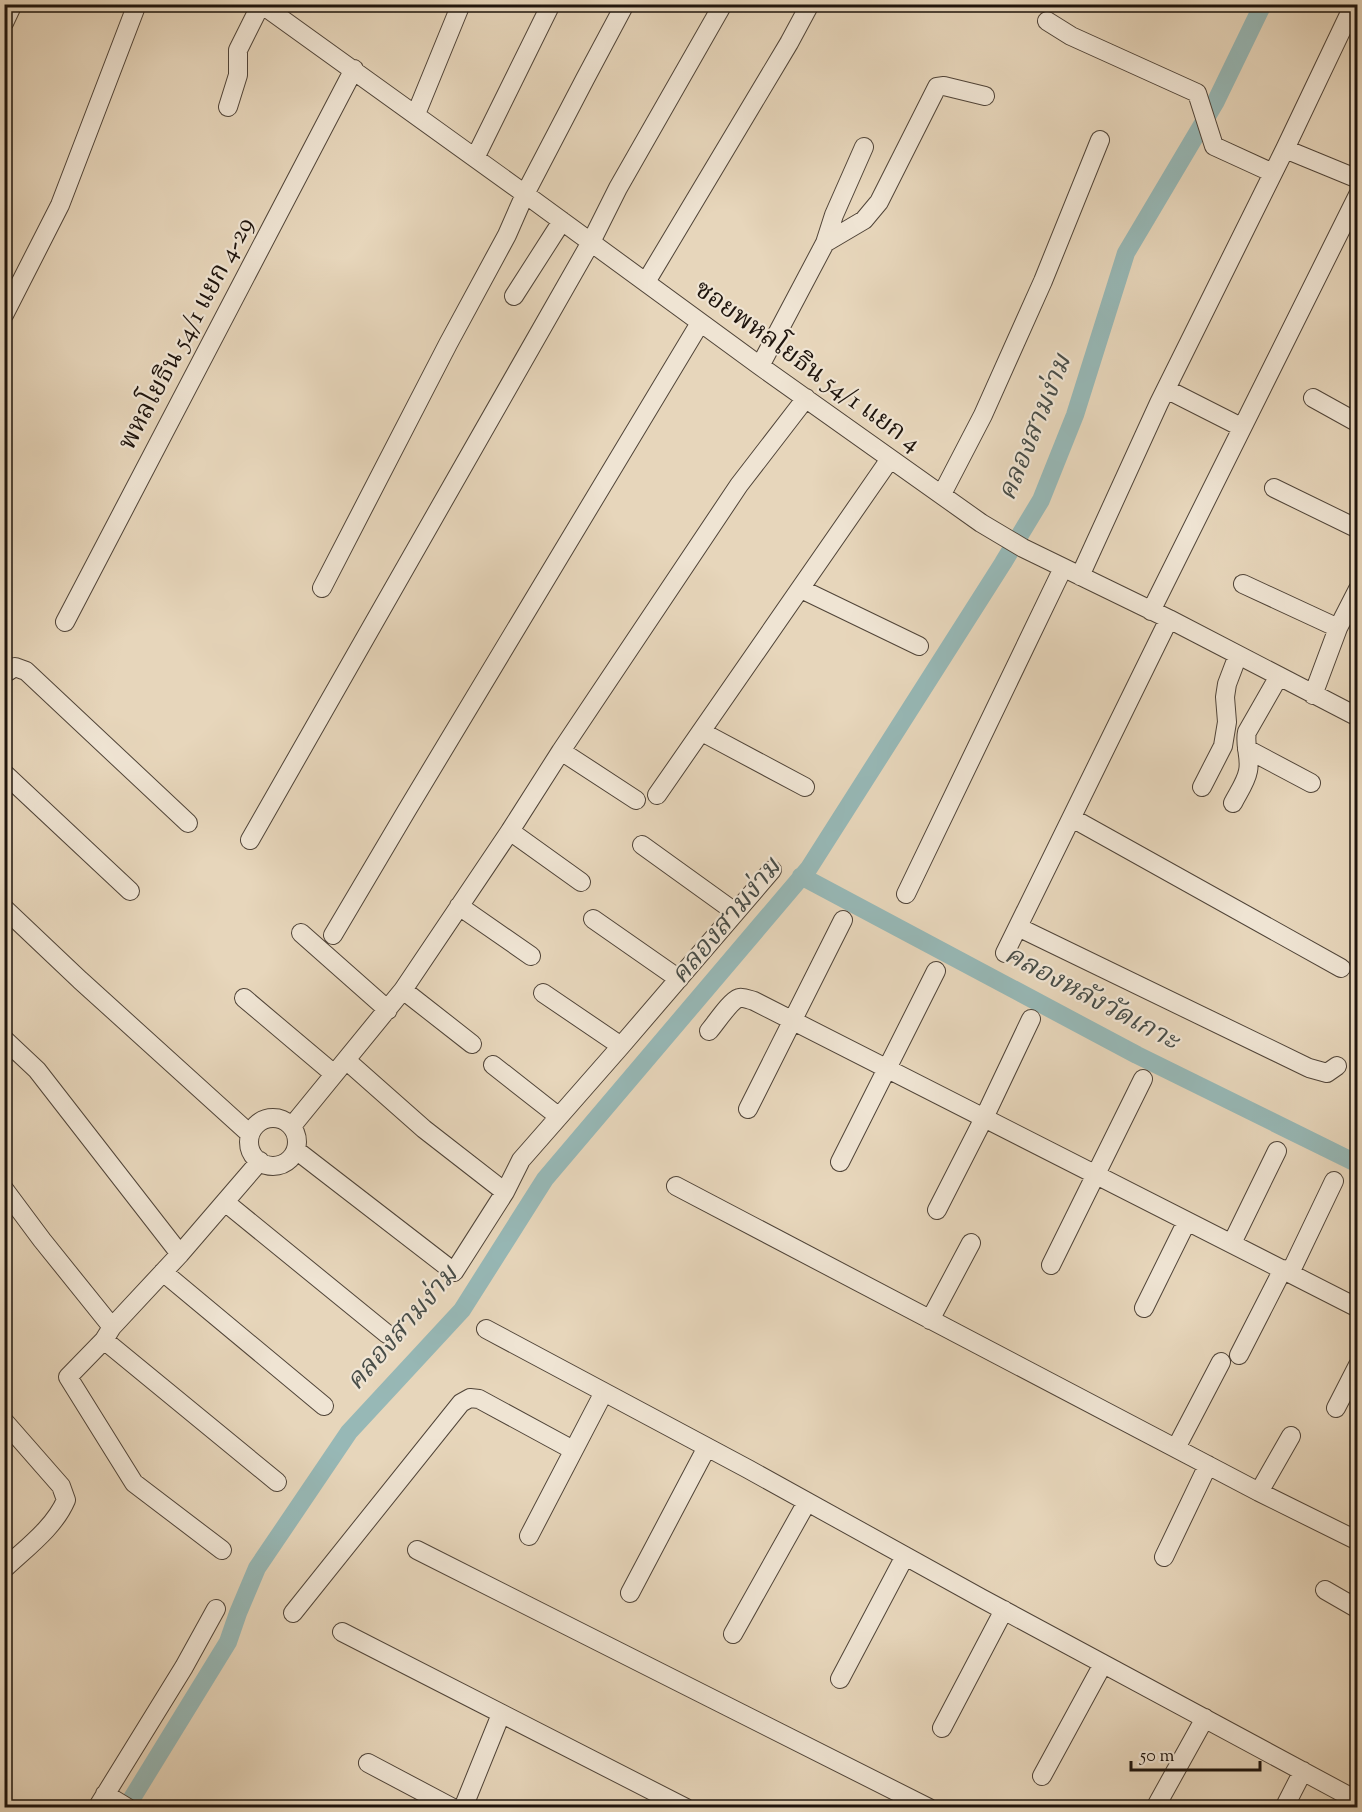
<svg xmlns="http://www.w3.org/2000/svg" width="1362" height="1812" font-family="'Sorts Mill Goudy','Noto Serif Thai',serif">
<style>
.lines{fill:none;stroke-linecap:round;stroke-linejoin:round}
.canal{stroke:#97b8b6;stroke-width:18}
.minor-casing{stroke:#504438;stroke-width:20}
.minor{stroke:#efe4d3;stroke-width:18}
.labels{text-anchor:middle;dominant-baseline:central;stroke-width:4.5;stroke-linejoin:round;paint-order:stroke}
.street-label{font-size:26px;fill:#1e140d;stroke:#efe4d3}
.water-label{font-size:27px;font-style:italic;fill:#484d48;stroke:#efe4d3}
</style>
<rect width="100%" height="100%" fill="#e7d6bb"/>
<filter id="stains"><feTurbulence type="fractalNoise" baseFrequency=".00333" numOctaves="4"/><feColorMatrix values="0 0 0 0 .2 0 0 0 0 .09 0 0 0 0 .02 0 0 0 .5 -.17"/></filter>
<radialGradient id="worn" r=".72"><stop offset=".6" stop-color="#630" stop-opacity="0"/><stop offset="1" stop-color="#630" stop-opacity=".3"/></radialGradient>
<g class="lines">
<path class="canal" d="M 801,876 L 1137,1055 L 1358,1164
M 126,1808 L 228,1642 L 238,1613 L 257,1568 L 349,1432 L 462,1310 L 545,1179 L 809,868 L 1003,563 L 1041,500 L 1075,415 L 1126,253 L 1215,103 L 1263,4"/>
<g class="minor-casing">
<path id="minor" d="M 1047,21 L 1071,36 L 1197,93 L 1214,146 L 1273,173
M 4,23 L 13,4
M 228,107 L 238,75 L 238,50 L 261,4 L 525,194 L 760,366 L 981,523 L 1023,548 L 1169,619 L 1358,717
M 416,114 L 461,4
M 1285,149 L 1358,179
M 475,158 L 551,4
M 825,243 L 864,220 L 879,202 L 937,87 L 944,86 L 985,96
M 646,282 L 789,43 L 810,4
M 514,296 L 562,221
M 4,315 L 60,205 L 137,4
M 760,366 L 825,243 L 834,215 L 864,147
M 1166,389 L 1241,427
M 1313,398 L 1358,423
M 1274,488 L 1358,529
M 942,494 L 983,415 L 1043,281 L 1100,140
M 1080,576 L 1159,403 L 1285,149 L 1354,4
M 1243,584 L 1338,628
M 322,588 L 448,344 L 507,235 L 525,194 L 585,79 L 625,4
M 801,589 L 919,646
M 1151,611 L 1358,195
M 65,622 L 354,69
M 4,674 L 15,667 L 26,671 L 188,823
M 1313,695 L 1338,628 L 1358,589
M 702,732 L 805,787
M 1247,749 L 1311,783
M 561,751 L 636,800
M 4,773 L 130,891
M 1202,787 L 1223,746 L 1227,722 L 1225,697 L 1227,684 L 1238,655
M 657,795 L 890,459
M 1233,803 C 1238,793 1246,782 1248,771 C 1251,758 1244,745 1247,732 L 1279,676
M 1072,818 L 1341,968
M 510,831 L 581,882
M 250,840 L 591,242 L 618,188 L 723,4
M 642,845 L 735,912
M 906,894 L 1063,568
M 459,906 L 531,956
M 4,908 L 80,980 L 250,1134
M 593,919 L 679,979
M 1018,927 L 1309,1068 L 1327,1073 L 1337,1066
M 301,933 L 388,1010
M 333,935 L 407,810 L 700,323
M 1005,953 L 1169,619
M 403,990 L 472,1044
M 543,993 L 621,1046
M 244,998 L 334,1074
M 709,1031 C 716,1023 730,1001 739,998 C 744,997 750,1000 754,1001 L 1358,1308
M 4,1039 L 37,1070 L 180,1254
M 346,1060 L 424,1129 L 505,1192 L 521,1160 L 621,1046 L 772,870
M 493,1065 L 558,1116
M 748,1109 L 843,920
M249 1142a24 24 0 1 1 48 0a24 24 0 1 1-48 0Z
M 292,1126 L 403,990 L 510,831 L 561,751 L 739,485 L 806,398
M 296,1150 L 454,1272 L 505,1192
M 840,1162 L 936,971
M 676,1186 L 1259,1492 L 1358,1541
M 4,1189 L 42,1240 L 112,1327
M 225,1202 L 387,1334
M 937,1210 L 984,1118 L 1031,1019
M 1232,1243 L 1277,1151
M 1051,1265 L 1143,1079
M 163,1272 L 324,1406
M 1290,1273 L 1334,1181
M 1144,1308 L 1187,1221
M 930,1320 L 971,1243
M 486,1329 L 748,1469 L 981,1598 L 1358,1801
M 104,1340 L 277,1482
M 1239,1355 L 1283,1269
M 1336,1408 L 1358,1365
M 4,1421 L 61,1486 L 66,1500 C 54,1528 26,1548 4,1569
M 1176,1448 L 1221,1362
M 1259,1492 L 1291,1436
M 529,1536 L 604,1392
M 222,1550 L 134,1483 L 68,1377 L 104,1340 L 112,1327 L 180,1254 L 260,1161
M 417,1550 L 929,1808
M 1164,1557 L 1208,1465
M 1325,1590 L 1358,1609
M 630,1593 L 707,1447
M 293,1613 L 461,1403 L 470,1398 L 479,1399 L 573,1450
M 342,1632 L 686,1808
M 733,1634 L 807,1502
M 840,1679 L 905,1556
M 942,1728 L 1004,1610
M 368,1763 L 453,1808
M 1042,1776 L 1103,1664
M 105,1794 L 128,1808
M 97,1808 L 184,1667 L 216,1609
M 463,1808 L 501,1714
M 1155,1808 L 1205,1718
M 1284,1808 L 1303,1771"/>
</g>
<use href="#minor" class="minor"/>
</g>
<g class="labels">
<g class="street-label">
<text transform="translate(187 334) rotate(-62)">พหลโยธิน 54/1 แยก 4-29</text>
<text transform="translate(807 367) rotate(36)">ซอยพหลโยธิน 54/1 แยก 4</text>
</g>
<g class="water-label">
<text transform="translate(1036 428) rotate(-68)">คลองสามง่าม</text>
<text transform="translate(727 922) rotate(-50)">คลองสามง่าม</text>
<text transform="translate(1091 999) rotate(28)">คลองหลังวัดเกาะ</text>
<text transform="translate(403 1329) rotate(-49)">คลองสามง่าม</text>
</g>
</g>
<rect width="1362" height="1812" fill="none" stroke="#e7d6bb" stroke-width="24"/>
<rect x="6" y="6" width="1350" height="1800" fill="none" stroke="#1e140d" stroke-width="3"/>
<rect x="12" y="12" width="1338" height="1788" fill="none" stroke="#1e140d" stroke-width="1.5"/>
<path d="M1131 1761v9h129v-9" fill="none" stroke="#1e140d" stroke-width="3"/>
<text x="1140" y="1761" font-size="18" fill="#1e140d" stroke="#efe4d3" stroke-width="4.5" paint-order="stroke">50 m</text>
<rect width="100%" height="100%" filter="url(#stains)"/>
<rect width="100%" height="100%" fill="url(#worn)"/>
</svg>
